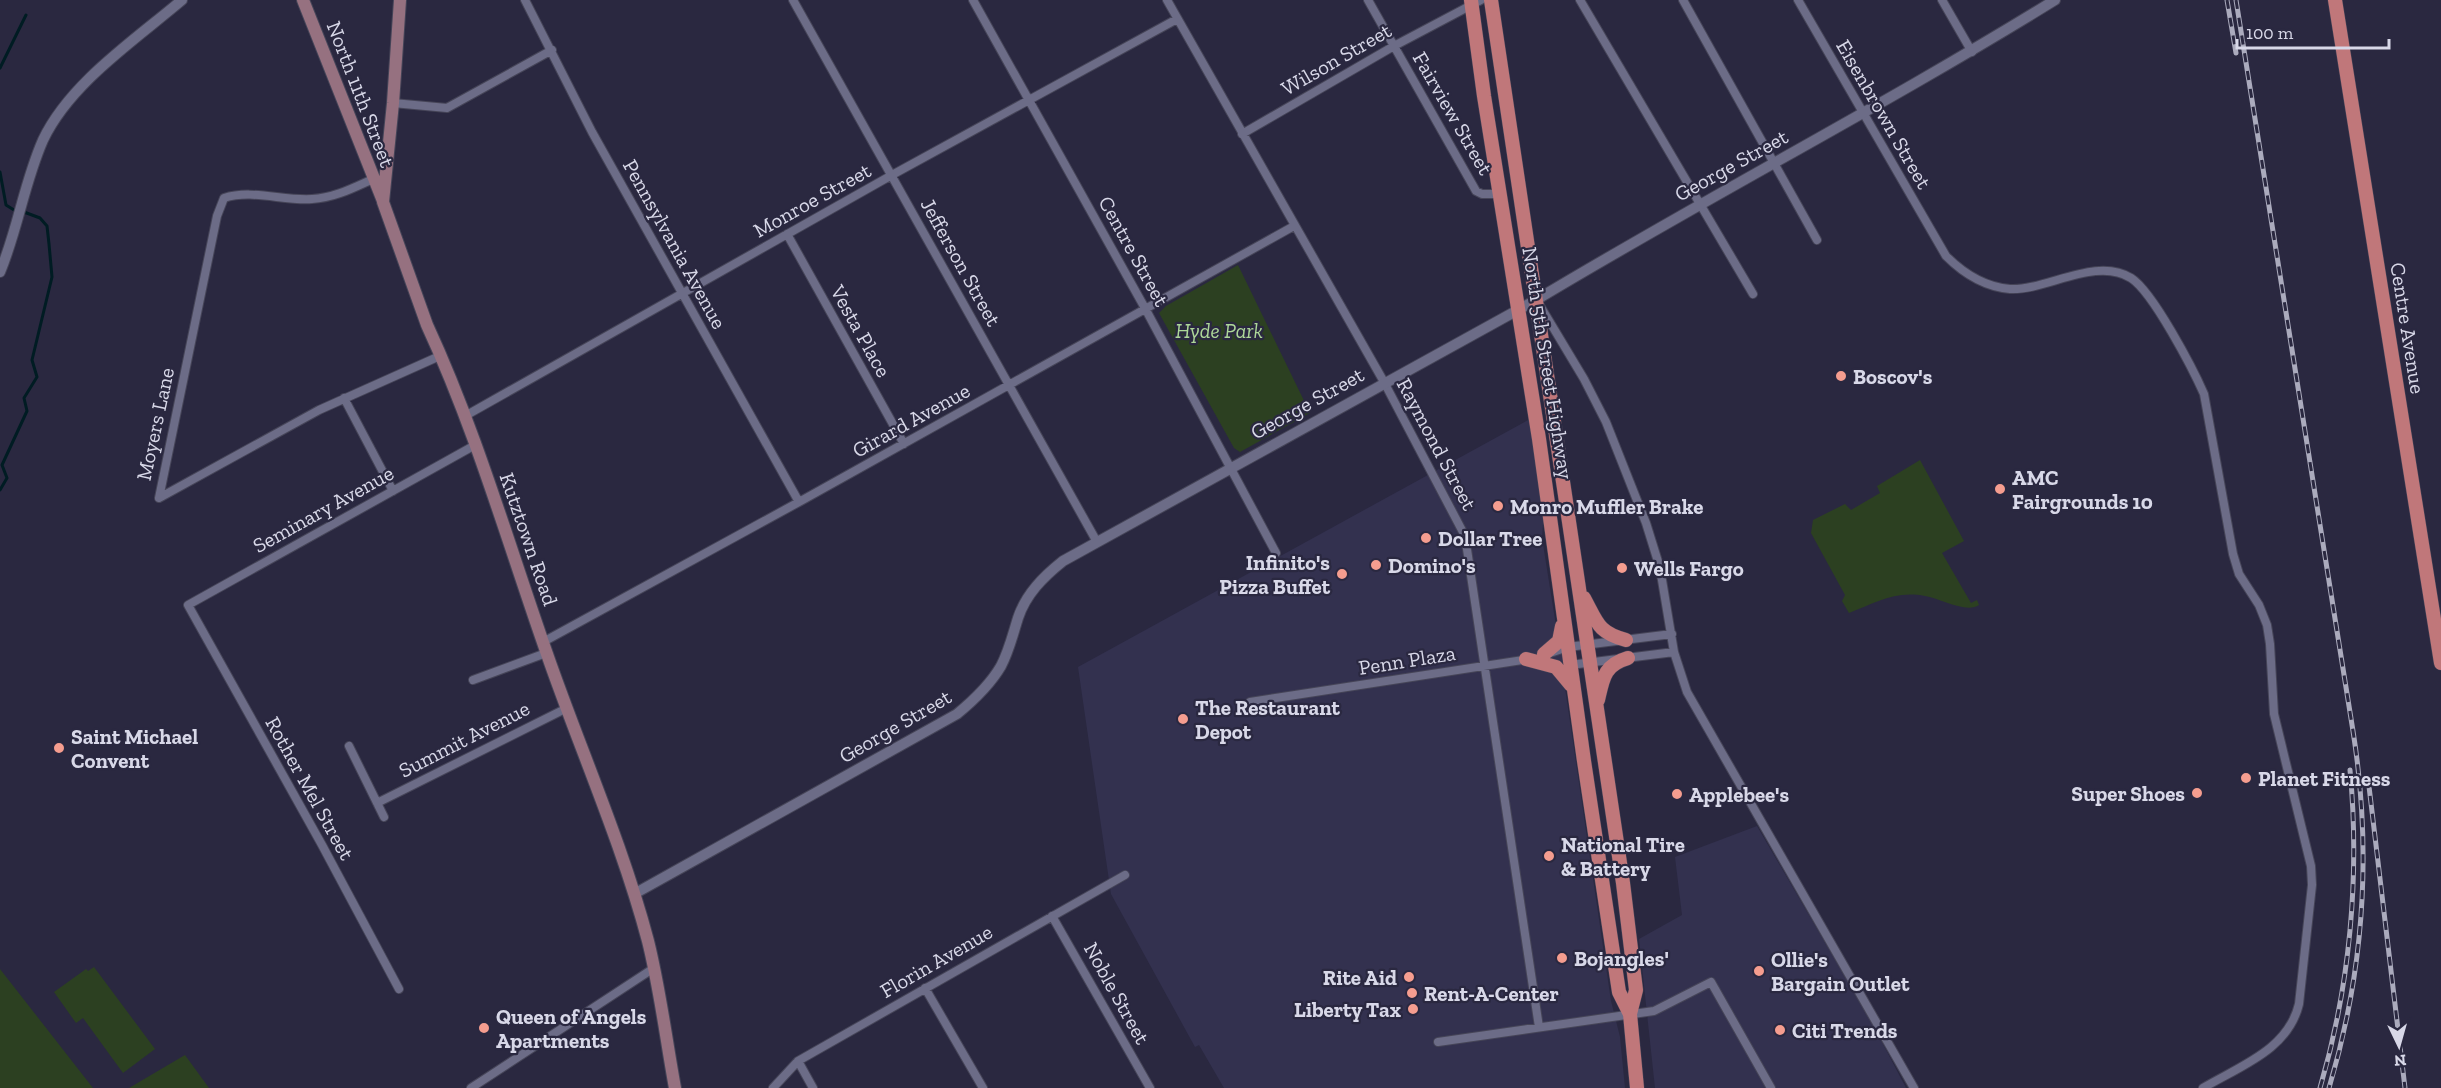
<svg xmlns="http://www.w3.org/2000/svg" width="2441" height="1088" font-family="'Zilla Slab',serif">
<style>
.built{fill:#33314f}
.green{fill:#2c4021}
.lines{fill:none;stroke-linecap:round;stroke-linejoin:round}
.stream{stroke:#001c23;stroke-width:3}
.minor-casing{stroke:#464558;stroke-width:10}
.tertiary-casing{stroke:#464558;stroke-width:12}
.secondary-casing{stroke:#464558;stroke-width:14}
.primary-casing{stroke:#464558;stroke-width:15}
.minor{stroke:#6c6c87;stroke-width:8}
.tertiary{stroke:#6c6c87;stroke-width:10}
.secondary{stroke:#967180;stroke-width:12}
.primary{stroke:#c0777a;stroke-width:14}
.rail-casing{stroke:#ababbd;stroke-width:5}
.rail{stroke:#2a2840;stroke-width:3;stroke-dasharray:9;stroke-linecap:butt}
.poi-dot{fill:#f59d8f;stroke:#2a2840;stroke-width:2}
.labels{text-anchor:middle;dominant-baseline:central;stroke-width:4.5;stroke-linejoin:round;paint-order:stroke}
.street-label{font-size:21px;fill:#d8d8e8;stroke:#2a2840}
.park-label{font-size:21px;font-style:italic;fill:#add798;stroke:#2a2840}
.poi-label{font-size:21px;font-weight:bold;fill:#d8d8e8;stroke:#2a2840;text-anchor:start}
</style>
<rect width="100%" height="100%" fill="#2a2840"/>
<path class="built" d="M 1530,419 L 1544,510 L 1542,538 L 1557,632 L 1566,652 L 1564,681 L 1611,1001 L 1620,1037 L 1625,1088 L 1224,1088 L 1199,1045 L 1195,1047 L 1111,894 L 1078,667 Z
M 1757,826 L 1872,1023 L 1906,1088 L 1655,1088 L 1639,939 L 1682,915 L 1675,857 Z"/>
<path class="green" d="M 1238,265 L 1310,413 L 1240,452 L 1234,448 L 1159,313 L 1166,306 Z
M 1920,460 L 1964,541 L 1942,553 L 1971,603 L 1977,600 L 1979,605 C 1966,614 1940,598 1925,596 C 1895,590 1875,603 1849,613 L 1842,601 L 1845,595 L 1811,533 L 1813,520 L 1845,504 L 1851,510 L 1880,493 L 1877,486 Z
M 94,967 L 155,1049 L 123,1073 L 83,1018 L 76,1023 L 54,992 L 86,969 L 88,971 Z
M 0,969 L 93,1088 L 0,1088 Z
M 185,1055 L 209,1088 L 129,1088 Z"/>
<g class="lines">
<path class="stream" d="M 0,68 L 26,15
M 0,172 L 6,205 L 14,210
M 0,490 L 7,478 L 2,465 L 27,411 L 24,398 L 37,377 L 32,360 L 52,277 L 49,244 L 47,226 L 40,218 L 24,212"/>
<g class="minor-casing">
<path id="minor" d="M 525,0 L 592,132 L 799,502
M 793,0 L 1097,542
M 973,0 L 1146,310 L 1276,553
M 1167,0 L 1384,382 L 1465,536 L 1539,1027
M 1368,0 L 1476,191 L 1482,194 L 1501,194
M 1580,0 L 1753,294
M 1683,0 L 1817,240
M 1798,0 L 1946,256 C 1963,273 1985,287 2010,289 C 2046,291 2096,256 2131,278 C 2153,292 2193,369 2204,394 L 2233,554 L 2239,574 L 2259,605 L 2267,625 L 2270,644 L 2274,714 L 2311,866 L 2312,885 L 2299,1004 C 2288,1050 2240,1066 2203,1088
M 1942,0 L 1972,52
M 393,103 L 447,108 L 552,50
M 1242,134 L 1394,46 L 1481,0
M 373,179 C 353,188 334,198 312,199 C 283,201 252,189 224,198 L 217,216 L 159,498 L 319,410 L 442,355
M 787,234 L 904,444
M 1539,304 L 1584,379 L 1606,422 L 1646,523 L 1660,568 L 1674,652 L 1687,692 L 1914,1088
M 344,398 L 393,491
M 465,416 L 892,175 L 1177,19
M 543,642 L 799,502 L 1294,226
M 1550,653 L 1568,647 L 1672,634
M 1570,665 L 1674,652
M 473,680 L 546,653
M 1250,702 L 1529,659
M 349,746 L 384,817
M 377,803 L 567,708
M 1052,916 L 1150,1088
M 925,988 L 983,1088
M 399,989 L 322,845 L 188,605 L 477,444
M 1438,1042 L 1654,1011 L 1711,982 L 1771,1088
M 798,1061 L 813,1088
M 471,1088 L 654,968
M 773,1088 L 798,1061 L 1125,875"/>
</g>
<g class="tertiary-casing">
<path id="tertiary" d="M 0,272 C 18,229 24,183 43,140 C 70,83 135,40 182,0
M 634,894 L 957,714 C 974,700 990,685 1001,666 C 1009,651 1013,634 1018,618 C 1026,594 1043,577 1063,561 L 1536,300 C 1707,197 1885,105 2055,0"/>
</g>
<g class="secondary-casing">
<path id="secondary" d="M 303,0 L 383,201
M 400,0 L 393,103 L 383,202 L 427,325 C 476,431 508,543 547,654 C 580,749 622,843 648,941 C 660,989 666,1039 675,1088"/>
</g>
<g class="primary-casing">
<path id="primary" d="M 1471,0 L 1484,96 L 1539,439 L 1584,761 L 1619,992 L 1630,1014
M 1491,0 L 1623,883 L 1636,990 L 1630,1014 L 1637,1088
M 2335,0 L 2441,663
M 1584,598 C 1597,622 1598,633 1626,640
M 1544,654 L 1559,641 L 1562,626
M 1526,659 L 1556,667 L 1571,685
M 1598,700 C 1603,678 1604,665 1628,658"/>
</g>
<use href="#minor" class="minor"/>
<use href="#tertiary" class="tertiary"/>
<use href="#secondary" class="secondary"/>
<use href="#primary" class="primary"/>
<g class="rail-casing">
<path id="rail" d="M 2227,0 L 2236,53
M 2236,0 L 2353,731 C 2372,851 2364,971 2329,1088
M 2368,778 L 2405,1088
M 2320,1088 C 2350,986 2360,876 2350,770"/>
</g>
<use href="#rail" class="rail"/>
</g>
<g class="poi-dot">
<circle cx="1841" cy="376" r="6"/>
<circle cx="2000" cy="489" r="6"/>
<circle cx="1498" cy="506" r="6"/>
<circle cx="1426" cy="538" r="6"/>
<circle cx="1376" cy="565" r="6"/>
<circle cx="1622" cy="568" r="6"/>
<circle cx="1342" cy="574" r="6"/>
<circle cx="1183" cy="719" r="6"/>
<circle cx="59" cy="748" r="6"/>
<circle cx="2246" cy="778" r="6"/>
<circle cx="2197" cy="793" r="6"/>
<circle cx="1677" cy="794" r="6"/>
<circle cx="1549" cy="856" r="6"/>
<circle cx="1562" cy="958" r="6"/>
<circle cx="1759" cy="971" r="6"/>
<circle cx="1409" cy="977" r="6"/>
<circle cx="1412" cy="993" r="6"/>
<circle cx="1413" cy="1009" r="6"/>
<circle cx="484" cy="1028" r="6"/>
<circle cx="1780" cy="1030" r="6"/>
</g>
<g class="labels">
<g class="street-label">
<text transform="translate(1336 59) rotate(-30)">Wilson Street</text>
<text transform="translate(361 94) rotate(69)">North 11th Street</text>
<text transform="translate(1453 113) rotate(60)">Fairview Street</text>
<text transform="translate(1884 114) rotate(60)">Eisenbrown Street</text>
<text transform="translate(1731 165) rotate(-29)">George Street</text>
<text transform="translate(812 200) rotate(-29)">Monroe Street</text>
<text transform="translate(675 244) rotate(61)">Pennsylvania Avenue</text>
<text transform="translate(1134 251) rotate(61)">Centre Street</text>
<text transform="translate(961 262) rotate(61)">Jefferson Street</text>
<text transform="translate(2408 328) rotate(81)">Centre Avenue</text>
<text transform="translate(861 331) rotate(61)">Vesta Place</text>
<text transform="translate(1548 363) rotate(81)">North 5th Street Highway</text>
<text transform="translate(1307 403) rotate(-29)">George Street</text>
<text transform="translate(911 420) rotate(-29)">Girard Avenue</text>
<text transform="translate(155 424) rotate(-78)">Moyers Lane</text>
<text transform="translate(1437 444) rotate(62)">Raymond Street</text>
<text transform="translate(323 509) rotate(-29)">Seminary Avenue</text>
<text transform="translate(529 539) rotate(71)">Kutztown Road</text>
<text transform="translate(1407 660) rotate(-9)">Penn Plaza</text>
<text transform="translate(895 726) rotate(-30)">George Street</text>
<text transform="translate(464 739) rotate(-27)">Summit Avenue</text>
<text transform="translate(310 788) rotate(61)">Rother Mel Street</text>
<text transform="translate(936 961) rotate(-30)">Florin Avenue</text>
<text transform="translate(1117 993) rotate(61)">Noble Street</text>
</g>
<g class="park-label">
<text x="1219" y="330">Hyde Park</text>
</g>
<g class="poi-label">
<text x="1853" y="376">Boscov's</text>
<text x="2012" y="477">AMC<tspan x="2012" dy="24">Fairgrounds 10</tspan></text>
<text x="1510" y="506">Monro Muffler Brake</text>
<text x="1438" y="538">Dollar Tree</text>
<text x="1330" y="562" text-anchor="end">Infinito's<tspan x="1330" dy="24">Pizza Buffet</tspan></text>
<text x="1388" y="565">Domino's</text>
<text x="1634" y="568">Wells Fargo</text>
<text x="1195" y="707">The Restaurant<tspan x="1195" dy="24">Depot</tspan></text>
<text x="71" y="736">Saint Michael<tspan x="71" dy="24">Convent</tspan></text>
<text x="2258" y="778">Planet Fitness</text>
<text x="2185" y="793" text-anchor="end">Super Shoes</text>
<text x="1689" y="794">Applebee's</text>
<text x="1561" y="844">National Tire<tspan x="1561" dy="24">&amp; Battery</tspan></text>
<text x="1574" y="958">Bojangles'</text>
<text x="1771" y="959">Ollie's<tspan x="1771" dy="24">Bargain Outlet</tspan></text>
<text x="1397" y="977" text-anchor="end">Rite Aid</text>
<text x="1424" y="993">Rent-A-Center</text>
<text x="1401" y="1009" text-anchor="end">Liberty Tax</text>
<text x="496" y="1016">Queen of Angels<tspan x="496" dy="24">Apartments</tspan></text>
<text x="1792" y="1030">Citi Trends</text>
</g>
</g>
<g transform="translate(2399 1046) rotate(175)" stroke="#2a2840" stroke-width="4.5" paint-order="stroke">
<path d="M0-4.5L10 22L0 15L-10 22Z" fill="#d8d8e8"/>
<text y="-9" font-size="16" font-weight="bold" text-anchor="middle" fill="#d8d8e8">N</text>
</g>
<path d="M2237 39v9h152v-9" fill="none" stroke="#d8d8e8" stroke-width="3"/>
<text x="2246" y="39" font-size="18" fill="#d8d8e8" stroke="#2a2840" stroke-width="4.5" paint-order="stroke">100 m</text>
</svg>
